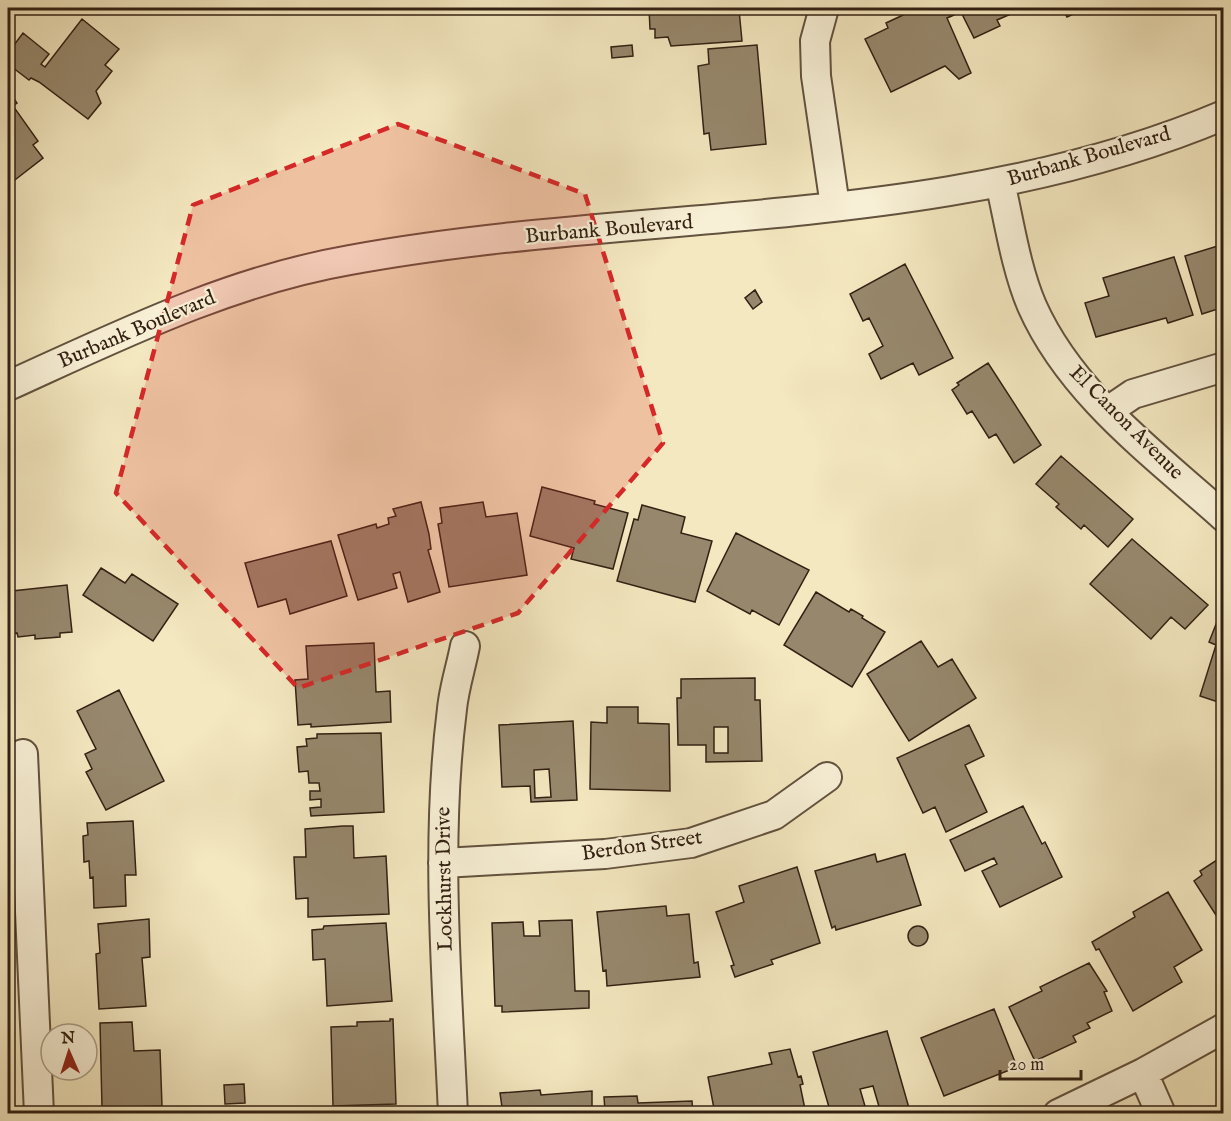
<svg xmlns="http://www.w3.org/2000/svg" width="1231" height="1121" font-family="'IM FELL English',serif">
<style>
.building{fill:#97886d;stroke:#322013;stroke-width:1.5;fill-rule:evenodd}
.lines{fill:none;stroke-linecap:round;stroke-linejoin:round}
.minor-casing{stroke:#62523e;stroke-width:32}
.minor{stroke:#f8f0d6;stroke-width:28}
.marked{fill:#d62828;fill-opacity:0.2;stroke:#d62828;stroke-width:4.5;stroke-dasharray:12 8;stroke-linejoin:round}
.labels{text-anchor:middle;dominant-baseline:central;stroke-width:4.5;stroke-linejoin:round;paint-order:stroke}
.street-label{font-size:21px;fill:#322013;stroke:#f8f0d6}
</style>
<rect width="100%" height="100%" fill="#f4e8c0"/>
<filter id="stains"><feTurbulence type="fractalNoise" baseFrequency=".00333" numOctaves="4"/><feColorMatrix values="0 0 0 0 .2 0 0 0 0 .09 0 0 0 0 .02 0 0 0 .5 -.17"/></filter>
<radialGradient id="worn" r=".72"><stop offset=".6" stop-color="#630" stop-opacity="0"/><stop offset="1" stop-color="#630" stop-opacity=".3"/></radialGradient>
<path class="building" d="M 649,8 L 739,10 L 742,41 L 671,46 L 668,37 L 655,38 L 655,29 L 650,29 Z
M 918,8 L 951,8 L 954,15 L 947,18 L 971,73 L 959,79 L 945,66 L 891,92 L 865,39 L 888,28 L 886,23 Z
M 959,8 L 1025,8 L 997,20 L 1000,26 L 974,38 Z
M 1062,8 L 1076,8 L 1078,12 L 1067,17 Z
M 82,19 L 119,49 L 105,65 L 112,71 L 96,91 L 101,103 L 88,119 L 39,82 L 31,78 L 29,80 L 8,64 L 8,53 L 23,33 L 49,54 L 41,64 L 45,67 Z
M 632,45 L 633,56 L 612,58 L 611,47 Z
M 757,45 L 766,144 L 711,150 L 709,133 L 704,134 L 698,66 L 709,64 L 708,49 Z
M 8,90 L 17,103 L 13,106 L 38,141 L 33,145 L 43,158 L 11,183 L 8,178 Z
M 1224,236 L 1224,307 L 1202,314 L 1185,256 L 1221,245 L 1219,238 Z
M 1174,257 L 1193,315 L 1168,323 L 1166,318 L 1096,337 L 1085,303 L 1109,296 L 1103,278 Z
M 905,264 L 953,358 L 919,375 L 913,363 L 881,379 L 869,354 L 883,346 L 869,318 L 863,321 L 850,294 Z
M 755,290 L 762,302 L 753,309 L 745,298 Z
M 988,363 L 1041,445 L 1014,463 L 996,434 L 989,438 L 972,411 L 967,414 L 952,390 L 959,385 L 957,383 Z
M 1061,456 L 1133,519 L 1108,547 L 1084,525 L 1081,529 L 1056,507 L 1059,504 L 1036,484 Z
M 542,487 L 595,501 L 594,504 L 628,513 L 613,569 L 571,559 L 574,548 L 530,536 Z
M 421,502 L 429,534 L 431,549 L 428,550 L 440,592 L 408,602 L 400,572 L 393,574 L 397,588 L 358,600 L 338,535 L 376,524 L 377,528 L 389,524 L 388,518 L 396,516 L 393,509 Z
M 483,502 L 486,517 L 517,513 L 527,575 L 449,587 L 438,524 L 442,523 L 440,508 Z
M 642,505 L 685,517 L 681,533 L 712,541 L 695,602 L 617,581 L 634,519 L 638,520 Z
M 736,533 L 809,570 L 779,625 L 752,610 L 750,614 L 707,591 Z
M 1132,539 L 1208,605 L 1185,629 L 1171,617 L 1151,639 L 1090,584 Z
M 331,541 L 347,596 L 290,614 L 286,599 L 258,607 L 245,563 Z
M 101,568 L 125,583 L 132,574 L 178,604 L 153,641 L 83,595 Z
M 67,585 L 72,632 L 60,633 L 60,637 L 35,639 L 35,635 L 18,637 L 17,633 L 8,635 L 8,604 L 13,603 L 12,591 Z
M 816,592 L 849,612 L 851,609 L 863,616 L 862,618 L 885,632 L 852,687 L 784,645 Z
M 1222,609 L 1224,610 L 1224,704 L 1200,696 L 1216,645 L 1209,642 Z
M 921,641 L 938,667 L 952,659 L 976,698 L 909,741 L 867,674 Z
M 374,643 L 376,692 L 390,691 L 391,722 L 311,727 L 311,724 L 298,725 L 295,680 L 308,679 L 306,646 Z
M 755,678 L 755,700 L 760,700 L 762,761 L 706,762 L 706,745 L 678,745 L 677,698 L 681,698 L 681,679 ZM 714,727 L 728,727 L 728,753 L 714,753 Z
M 119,690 L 164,781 L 106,810 L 86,772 L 92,769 L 85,754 L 96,749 L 77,711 Z
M 607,707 L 638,707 L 638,723 L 669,724 L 670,791 L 590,789 L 591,722 L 607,723 Z
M 573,721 L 577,800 L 531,802 L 530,786 L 502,787 L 499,725 ZM 549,769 L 551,797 L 535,798 L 534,770 Z
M 969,725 L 984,756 L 965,765 L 987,812 L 946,832 L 935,807 L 923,813 L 897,758 Z
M 381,733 L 384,812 L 311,816 L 310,808 L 321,807 L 321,799 L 310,800 L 310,791 L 320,791 L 319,783 L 309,783 L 308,771 L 299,772 L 297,747 L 307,746 L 306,739 L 317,738 L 317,734 Z
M 1023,806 L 1042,844 L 1045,842 L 1062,877 L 1000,907 L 982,871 L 997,864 L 994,858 L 965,871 L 950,840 Z
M 133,821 L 136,875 L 125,875 L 126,906 L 94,908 L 93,877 L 90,878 L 89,861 L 84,862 L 83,836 L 88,835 L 87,823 Z
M 343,826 L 353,826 L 354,858 L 386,856 L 389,914 L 308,917 L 308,898 L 296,899 L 294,857 L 306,857 L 305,829 Z
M 875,854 L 877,862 L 905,854 L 921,905 L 836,930 L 835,926 L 832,928 L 815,871 Z
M 1220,858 L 1224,862 L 1223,926 L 1194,881 L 1202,875 L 1200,871 Z
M 797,867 L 820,943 L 771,960 L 773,964 L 735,977 L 731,966 L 734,965 L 716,912 L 744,902 L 739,886 Z
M 1168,892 L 1202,950 L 1174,967 L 1182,982 L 1133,1011 L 1099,949 L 1096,950 L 1092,942 L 1135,917 L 1133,912 Z
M 666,906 L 667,916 L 689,914 L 694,963 L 698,962 L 700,977 L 607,986 L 606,970 L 603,971 L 597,912 Z
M 149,919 L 150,957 L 142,958 L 146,1006 L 99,1009 L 96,954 L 100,953 L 98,924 Z
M 572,920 L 575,991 L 589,991 L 589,1008 L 502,1012 L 502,1006 L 495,1006 L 492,923 L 523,922 L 524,936 L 540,936 L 539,921 Z
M 386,923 L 392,1001 L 327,1006 L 325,959 L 313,960 L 312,930 L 323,929 L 324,926 Z
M908 936a10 10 0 1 1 20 0a10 10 0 1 1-20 0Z
M 1089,963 L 1107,991 L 1104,992 L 1112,1011 L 1087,1023 L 1090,1028 L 1073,1036 L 1076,1042 L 1035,1061 L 1009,1007 L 1042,991 L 1040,987 Z
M 994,1009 L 1017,1067 L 944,1096 L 921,1038 Z
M 390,1019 L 393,1019 L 396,1104 L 333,1106 L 331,1027 L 357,1026 L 357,1022 L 390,1021 Z
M 132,1022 L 134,1051 L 160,1050 L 162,1106 L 102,1108 L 100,1023 Z
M 887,1031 L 909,1108 L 890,1114 L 860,1114 L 858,1107 L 831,1114 L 813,1052 ZM 873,1086 L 880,1110 L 867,1113 L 860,1089 Z
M 790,1049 L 798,1077 L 801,1076 L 803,1084 L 800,1085 L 806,1114 L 715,1114 L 708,1077 L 772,1064 L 769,1053 Z
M 244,1084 L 245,1103 L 225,1104 L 224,1085 Z
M 540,1090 L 541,1095 L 592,1091 L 592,1114 L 503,1114 L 500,1093 Z
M 637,1096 L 638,1103 L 692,1101 L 693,1114 L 602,1114 L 605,1111 L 604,1097 Z"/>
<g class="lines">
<g class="minor-casing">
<path id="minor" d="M 824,8 L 815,41 L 816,76 L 835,206
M 1000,182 C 1009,221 1016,269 1032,306 C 1071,394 1154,454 1224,517
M 8,386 C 118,336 229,281 350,260 C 639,207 948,232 1224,115
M 1108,411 L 1133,394 L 1224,367
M 23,754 L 39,1114
M 443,863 L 605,854 L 691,843 L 774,815 L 827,777
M 1143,1073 L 1161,1114
M 453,1114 C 447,979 435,843 452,709 C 454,688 461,667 465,646
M 1058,1114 L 1143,1073 L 1224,1028"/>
</g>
<use href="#minor" class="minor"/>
</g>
<path class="marked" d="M 398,124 L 585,194 L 663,443 L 518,613 L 298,688 L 116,493 L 193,205 Z"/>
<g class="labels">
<g class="street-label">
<text transform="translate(1089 157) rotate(-16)">Burbank Boulevard</text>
<text transform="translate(609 230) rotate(-5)">Burbank Boulevard</text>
<text transform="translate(137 330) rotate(-23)">Burbank Boulevard</text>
<text transform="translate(1126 423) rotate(45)">El Canon Avenue</text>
<text transform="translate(642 846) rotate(-8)">Berdon Street</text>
<text transform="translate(445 879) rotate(-91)">Lockhurst Drive</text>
</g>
</g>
<rect width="1231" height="1121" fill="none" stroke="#f4e8c0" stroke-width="30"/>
<rect x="9" y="9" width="1213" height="1103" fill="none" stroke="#322013" stroke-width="3"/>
<rect x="15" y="15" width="1201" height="1091" fill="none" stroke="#322013" stroke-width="1.5"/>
<g transform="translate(69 1052) rotate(357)"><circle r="28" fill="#f8f0d6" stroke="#a99d88" stroke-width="1.5"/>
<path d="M0-4.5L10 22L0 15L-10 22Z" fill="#8f2418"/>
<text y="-9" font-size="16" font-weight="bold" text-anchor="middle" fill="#322013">N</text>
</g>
<path d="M1000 1070v9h81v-9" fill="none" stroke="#322013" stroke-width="3"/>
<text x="1009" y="1070" font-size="18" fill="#322013" stroke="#f8f0d6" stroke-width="4.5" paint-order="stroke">20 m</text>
<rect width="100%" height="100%" filter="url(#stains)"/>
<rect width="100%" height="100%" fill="url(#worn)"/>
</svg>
